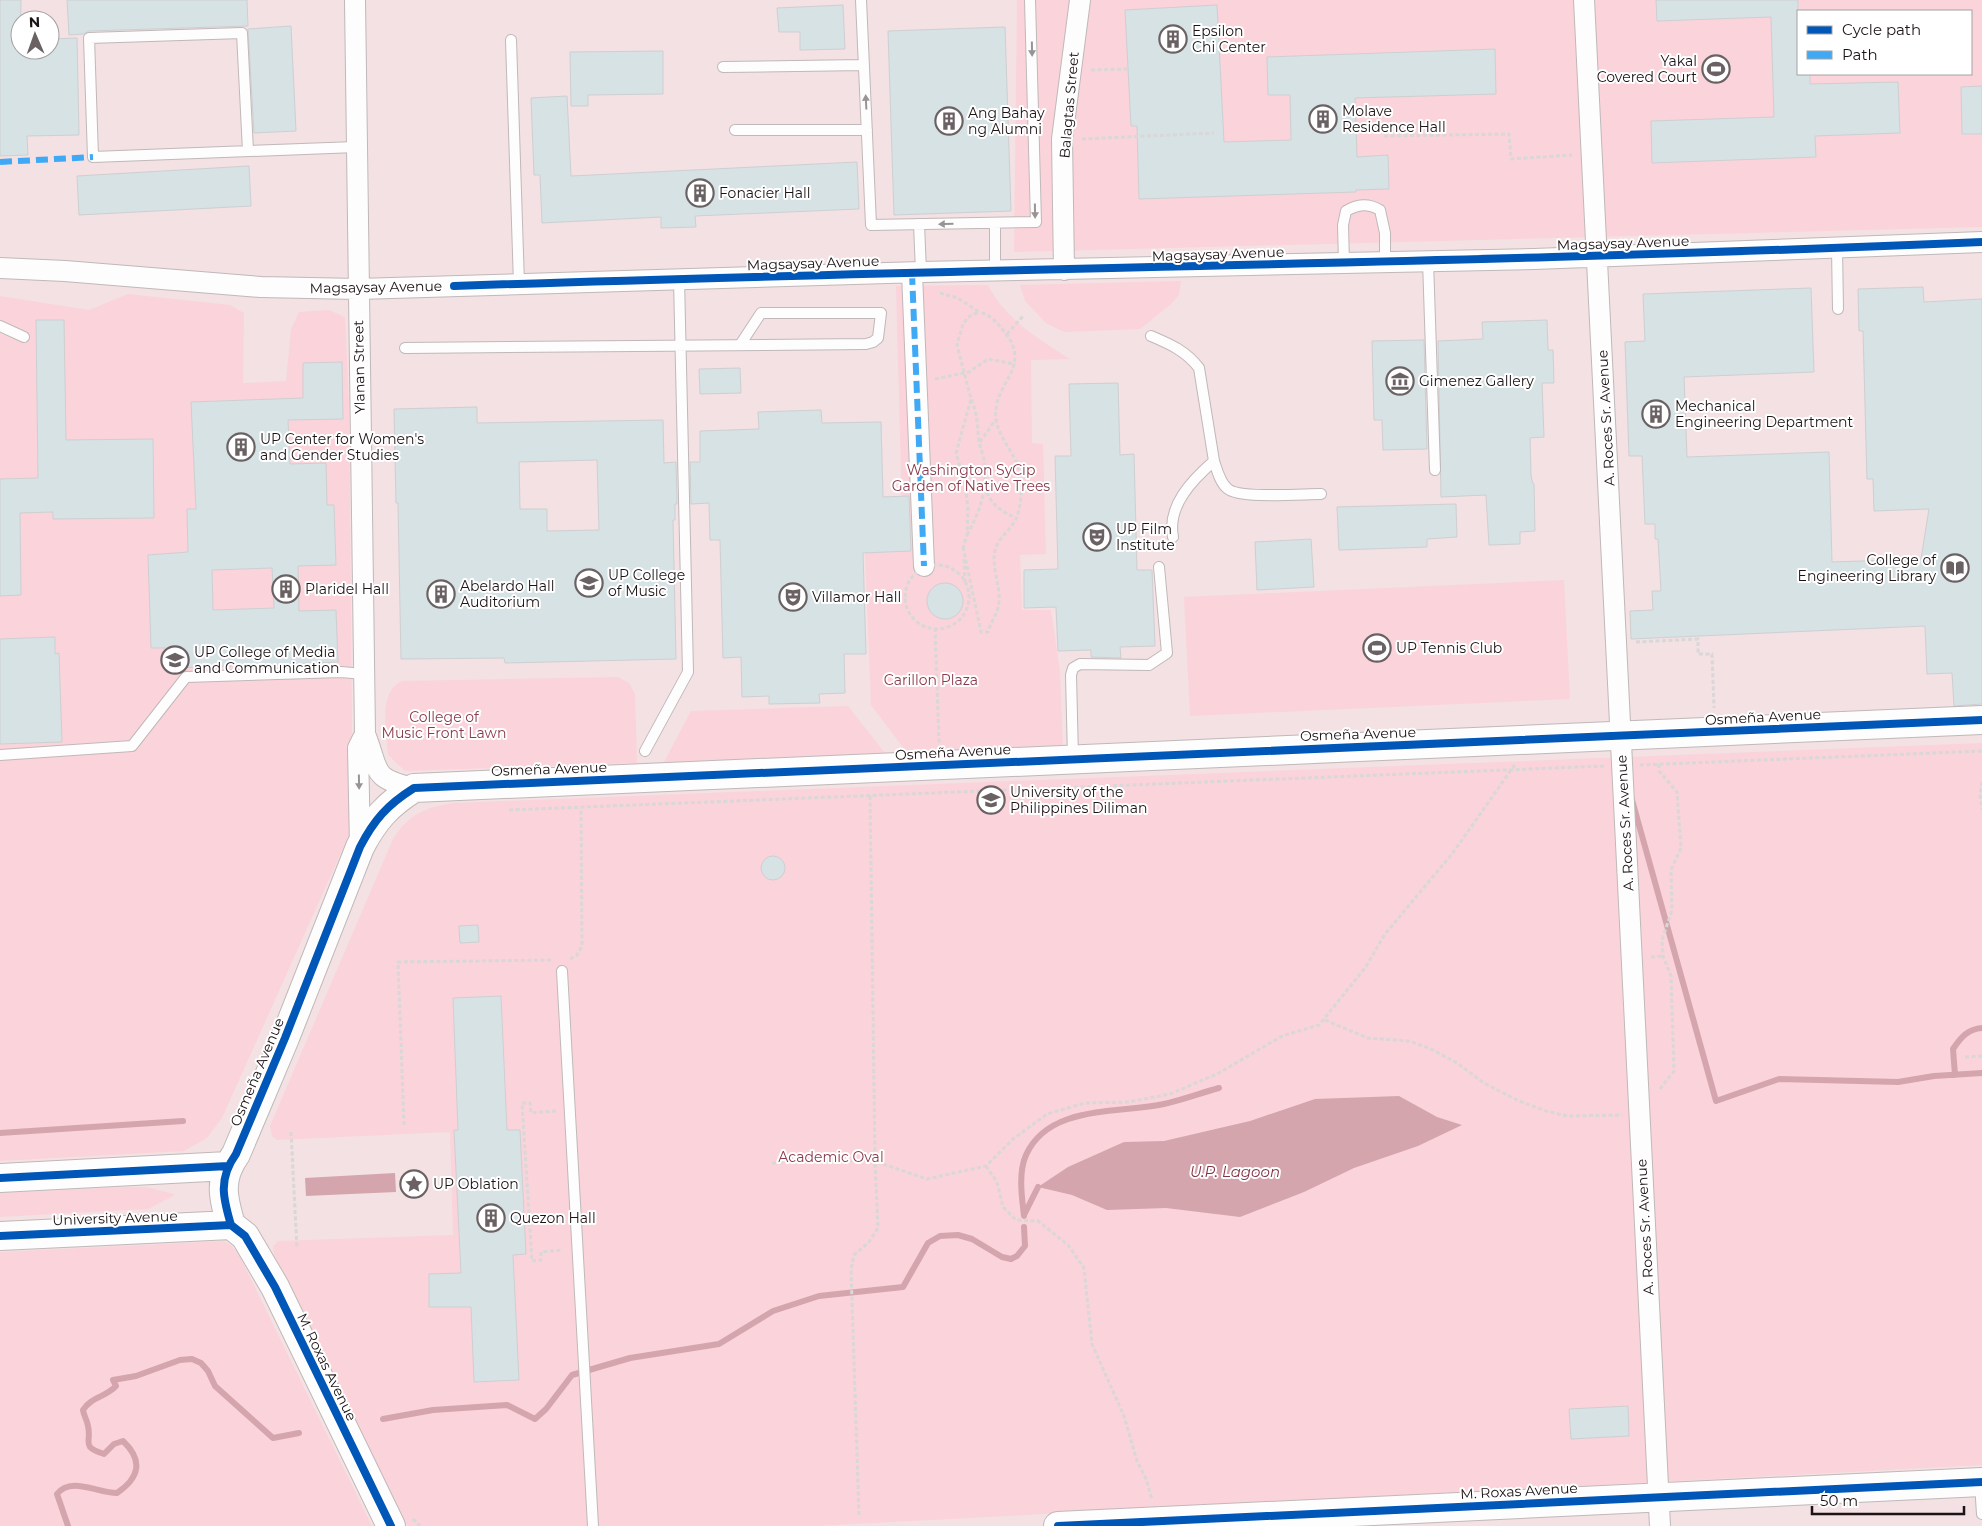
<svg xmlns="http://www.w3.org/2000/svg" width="1982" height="1526" font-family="Montserrat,sans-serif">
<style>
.built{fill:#f3e1e3;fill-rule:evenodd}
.green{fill:#fad4da;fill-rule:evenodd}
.water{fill:#d4a5ac}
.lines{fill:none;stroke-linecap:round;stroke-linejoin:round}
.stream{stroke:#d4a5ac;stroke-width:6}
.building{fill:#d7e2e5;stroke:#cecfd1;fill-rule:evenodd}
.lane-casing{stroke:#c0b8b9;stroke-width:12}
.street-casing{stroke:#c0b8b9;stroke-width:22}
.secondary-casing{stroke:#c0b8b9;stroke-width:30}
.path{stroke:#d9d7d7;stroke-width:3;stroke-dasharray:4 2.5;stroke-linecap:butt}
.lane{stroke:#fefdfd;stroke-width:10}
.street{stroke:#fefdfd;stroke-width:20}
.secondary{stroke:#fefdfd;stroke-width:28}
.quiet{stroke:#3fa9f5;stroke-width:6;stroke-dasharray:12 6;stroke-linecap:butt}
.cycleway-casing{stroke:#fff;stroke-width:11}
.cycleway{stroke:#0057b8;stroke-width:8}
.oneway{fill:#989495}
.labels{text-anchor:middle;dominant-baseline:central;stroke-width:4;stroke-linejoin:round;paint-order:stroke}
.poi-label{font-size:14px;fill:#1c1315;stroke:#fff;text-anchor:start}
.street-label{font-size:14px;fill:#1c1315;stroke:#fff}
.park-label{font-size:14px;fill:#893a4c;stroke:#fff}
.water-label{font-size:15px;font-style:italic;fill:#823446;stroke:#fff}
</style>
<rect width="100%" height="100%" fill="#faf2f3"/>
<path class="built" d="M 0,0 L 1982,0 L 1982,1526 L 0,1526 ZM 1798,11 L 1971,11 L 1971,74 L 1798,74 ZM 20,20 L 50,20 L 50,50 L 20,50 Z"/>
<path class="green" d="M 1017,0 L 1982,0 L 1982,227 L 1014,252 ZM 1798,11 L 1971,11 L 1971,74 L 1798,74 Z
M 1181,281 L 1179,295 L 1170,305 L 1140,329 L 1064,332 L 1046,323 L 1025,301 L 1020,285 Z
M 988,285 C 1005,319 1039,339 1070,359 L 1031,360 L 1032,443 L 1043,444 L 1046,554 L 1020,555 L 1022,610 L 1051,610 L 1060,671 L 1063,750 L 908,754 L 871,705 L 865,553 L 903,552 L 896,286 Z
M 128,294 L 230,305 L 244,313 L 243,383 L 286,381 L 291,329 L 299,312 L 329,310 L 345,317 L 349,403 L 353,821 L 349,835 L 222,1118 L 207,1138 L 184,1151 L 0,1161 L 0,296 L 89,310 Z
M 1564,580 L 1570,699 L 1190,716 L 1184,597 Z
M 618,677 L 629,683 L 635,694 L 637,763 L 405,771 L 388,755 C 387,732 377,693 402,681 Z
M 848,706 L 888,757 L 664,762 L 691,711 Z
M 1982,743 L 1982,1465 L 815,1526 L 408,1526 L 401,1516 L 274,1254 L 273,1246 L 278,1241 L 453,1235 L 450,1132 L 277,1140 L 272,1136 L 270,1126 L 393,839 C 408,815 427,806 454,803 Z
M 123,1187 L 146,1187 L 174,1194 L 173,1196 L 148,1209 L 0,1217 L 0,1193 Z
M 223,1241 L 232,1246 L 240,1257 L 372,1526 L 0,1526 L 0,1252 Z"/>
<path class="water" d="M 1399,1096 L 1437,1117 L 1462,1125 L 1418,1146 L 1354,1168 L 1304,1192 L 1240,1217 L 1166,1208 L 1107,1210 L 1072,1195 L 1038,1187 L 1068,1167 L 1124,1142 L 1164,1141 L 1250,1121 L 1315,1099 Z
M 395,1173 L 396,1192 L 306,1196 L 305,1178 Z"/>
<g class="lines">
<path class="stream" d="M 1632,800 L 1716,1101 L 1779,1079 L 1898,1082 L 1934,1076 L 1982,1073
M 1955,1075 L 1953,1049 C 1961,1037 1968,1029 1982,1028
M 0,1133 L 183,1121
M 1024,1215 L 1038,1187
M 1024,1216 C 1022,1198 1018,1173 1026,1155 C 1049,1104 1119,1114 1164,1104 C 1182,1100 1201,1093 1219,1088
M 383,1419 L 433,1410 L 507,1405 L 535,1419 L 546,1409 L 572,1375 L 630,1358 L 719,1344 L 773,1311 L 819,1296 L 903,1287 L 928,1243 L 940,1236 L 958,1235 L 972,1239 L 1002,1257 L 1011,1259 L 1017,1256 L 1025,1246 L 1024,1227
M 68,1526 L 57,1494 C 71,1476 97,1493 117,1493 C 139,1478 144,1461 123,1441 L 114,1444 L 104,1454 C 80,1446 92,1443 88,1426 C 87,1420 84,1416 83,1410 C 91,1397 106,1397 116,1386 L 113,1380 L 136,1376 L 180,1360 L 192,1359 L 201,1363 L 208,1371 L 215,1386 L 273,1438 L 299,1433"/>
</g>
<path class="building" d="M 0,0 L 21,0 L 20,50 L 50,50 L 50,39 L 77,38 L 79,135 L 27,136 L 28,155 L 0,156 Z
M 67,0 L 247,0 L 248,26 L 89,31 L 84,34 L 69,35 Z
M 1656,0 L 1798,0 L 1798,74 L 1810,74 L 1810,84 L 1898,82 L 1900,133 L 1815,136 L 1816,157 L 1652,163 L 1651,121 L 1774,117 L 1771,17 L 1657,21 Z
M 843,5 L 845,49 L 800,50 L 800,32 L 779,32 L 777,8 Z
M 1217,5 L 1224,142 L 1291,140 L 1290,95 L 1268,95 L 1267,57 L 1495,49 L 1496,94 L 1355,98 L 1357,157 L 1388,155 L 1389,189 L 1356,190 L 1356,192 L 1139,199 L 1137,126 L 1131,126 L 1125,10 Z
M 291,26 L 296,131 L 254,133 L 248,29 Z
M 1005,27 L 1011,211 L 894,215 L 888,31 Z
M 663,51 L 663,94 L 588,95 L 588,106 L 571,106 L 570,52 Z
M 1982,86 L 1982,134 L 1962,134 L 1961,87 Z
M 567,96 L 571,176 L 857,162 L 859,209 L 695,216 L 696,227 L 661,228 L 661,217 L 542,223 L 540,175 L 534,175 L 531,98 Z
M 249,166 L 251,206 L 79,215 L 77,176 Z
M 1923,287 L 1924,302 L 1982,299 L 1982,704 L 1954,706 L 1952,673 L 1927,674 L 1925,626 L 1631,639 L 1630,611 L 1653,610 L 1652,591 L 1661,591 L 1658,539 L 1655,539 L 1655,524 L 1645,524 L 1642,456 L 1629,456 L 1625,342 L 1645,341 L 1643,294 L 1811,288 L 1814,372 L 1684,377 L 1687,457 L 1829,452 L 1832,562 L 1921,559 L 1929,509 L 1874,511 L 1873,479 L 1867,479 L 1863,331 L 1859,331 L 1858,289 Z
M 36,320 L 64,320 L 66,440 L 153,439 L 154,518 L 53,519 L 53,512 L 20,513 L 21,595 L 0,596 L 0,479 L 38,478 Z
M 1547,320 L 1548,350 L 1553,350 L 1554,383 L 1542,383 L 1544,437 L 1530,438 L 1531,476 L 1533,484 L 1534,484 L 1535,531 L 1520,532 L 1520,544 L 1489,545 L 1486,495 L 1441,497 L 1438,341 L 1483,339 L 1482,322 Z
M 1424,340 L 1427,449 L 1383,450 L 1382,420 L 1374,420 L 1372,341 Z
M 342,362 L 343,419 L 288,420 L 290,464 L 326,463 L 327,505 L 334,505 L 336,565 L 298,566 L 299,611 L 336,610 L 338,662 L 174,668 L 173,648 L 151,648 L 148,555 L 188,552 L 187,509 L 196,509 L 191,402 L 303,398 L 303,363 ZM 272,568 L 274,608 L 213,610 L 212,570 Z
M 740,368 L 741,393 L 700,394 L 699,369 Z
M 1118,383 L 1120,455 L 1134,454 L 1137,570 L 1152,570 L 1155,646 L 1120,647 L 1121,658 L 1091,657 L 1091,650 L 1058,651 L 1056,607 L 1024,608 L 1024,570 L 1058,569 L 1055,456 L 1071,456 L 1069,384 Z
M 477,407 L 477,423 L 663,420 L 664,463 L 676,462 L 677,504 L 675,504 L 675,520 L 673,520 L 676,659 L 505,663 L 504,658 L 401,659 L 398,503 L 396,503 L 394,409 ZM 597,460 L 599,530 L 547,531 L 547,509 L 520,509 L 519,462 Z
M 821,410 L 822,423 L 881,422 L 883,497 L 909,496 L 911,551 L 863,553 L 866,654 L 844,654 L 845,693 L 819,694 L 820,703 L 769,704 L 769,696 L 742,697 L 741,657 L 723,658 L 720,540 L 710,540 L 709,503 L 691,504 L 690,462 L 700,462 L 700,431 L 759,429 L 758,412 Z
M 1456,504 L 1457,537 L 1427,539 L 1427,547 L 1339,550 L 1337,507 Z
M 1311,539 L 1314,587 L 1257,590 L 1255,542 Z
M927 601a18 18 0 1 1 36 0a18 18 0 1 1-36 0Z
M 55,637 L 55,654 L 59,653 L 62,742 L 0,744 L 0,639 Z
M761 868a12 12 0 1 1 24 0a12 12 0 1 1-24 0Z
M 478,925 L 479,942 L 460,943 L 459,926 Z
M 501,996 L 507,1130 L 520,1130 L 526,1254 L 513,1255 L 519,1380 L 474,1382 L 471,1307 L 429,1307 L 429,1274 L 461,1273 L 454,1130 L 458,1130 L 453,998 Z
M 1628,1406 L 1629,1436 L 1571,1439 L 1569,1409 Z"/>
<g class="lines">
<g class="lane-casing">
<path id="lane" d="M 861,0 L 871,225 L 1036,222 L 1030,0
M 511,40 L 519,284
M 723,67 L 864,65
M 735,130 L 867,130
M 248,151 L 242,33 L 89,38 L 93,157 L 356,147
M 995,223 L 995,271
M 919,224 L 921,272
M 1837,248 L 1838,309
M 1428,261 L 1435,470
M 1344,263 L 1343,225 L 1346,211 C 1358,204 1368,203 1380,210 L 1385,233 L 1385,262
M 0,326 L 24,337
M 1151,336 C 1170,344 1186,351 1199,368 L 1214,461 C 1217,470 1220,483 1228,489 C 1240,499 1302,494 1321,494
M 405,348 L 866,344 L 873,342 L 878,338 L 881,313 L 761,313 L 740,345
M 1173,537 C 1167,506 1192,480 1214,461
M 645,751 L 688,672 L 679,279
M 0,755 L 132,746 L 186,677 L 341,672 L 364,674
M 1073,758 L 1071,675 L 1073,668 L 1080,664 L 1149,665 L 1167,653 L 1159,567
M 562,971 L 593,1526
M 1980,1483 L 1982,1514"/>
</g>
<g class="street-casing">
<path id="street" d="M 355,0 L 365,734 C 380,770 369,778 414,788
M 1584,0 L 1660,1526
M 0,268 L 65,271 L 261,287 L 358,289 L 921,272 L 1534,259 L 1982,242
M 1064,270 L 1062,139 L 1080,0
M 912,273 L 924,566
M 360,846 L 358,748 L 363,738"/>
</g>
<g class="secondary-casing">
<path id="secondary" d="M 0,1178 L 228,1166
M 231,1225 C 223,1198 218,1179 236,1154 L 285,1038 L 360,847 C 374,820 387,805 414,788 L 1982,720
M 231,1225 L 245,1236 L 275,1287 L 391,1526
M 0,1236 L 231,1225
M 1058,1526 L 1982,1482"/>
</g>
<path class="path" d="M 1091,70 L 1128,69
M 1384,136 L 1509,134 L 1511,159 L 1572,155
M 1082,139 L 1214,133
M 940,293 L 958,298 L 979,312 L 968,317 L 963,324 L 957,345 L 971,399 L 956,453 L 965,483 L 968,509 L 967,535 L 963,548
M 1007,334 L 1023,316
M 935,379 L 969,372 L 988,359 L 1015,364
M 980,442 L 996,419
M 985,486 C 989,504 1001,511 1016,518
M 967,535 C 980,512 988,488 984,460 C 983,454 980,448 979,441 C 977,426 978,414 971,399
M 963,547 L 981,632 L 988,632 C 991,621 999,612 999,600 C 1000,583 990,563 996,547 C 1000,537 1011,529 1016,519 C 1021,508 1022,489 1021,477 C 1018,455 998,439 996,418 C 992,382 1035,368 1003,330 C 996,321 990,315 979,312
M 964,559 L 965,582
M905 597a32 32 0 1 1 64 0a32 32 0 1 1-64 0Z
M 935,628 L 939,743
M 1636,642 L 1698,639 L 1698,654 L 1712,654 L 1714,708
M 1659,764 L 1659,771 L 1677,792 L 1681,848 L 1671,870 L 1672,910 L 1662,940 L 1663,956 L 1671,976 L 1674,1071 L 1659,1090
M 1640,765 L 1982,751
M 1982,782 L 1980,795 L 1982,809
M 870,796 L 875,1157
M 509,810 L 1604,766
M 1651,957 L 1663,956
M 570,959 L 577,955 L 582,946 L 581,808
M 1325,1020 L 1368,1038 L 1409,1041 L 1429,1048 L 1457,1063 L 1484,1083 L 1519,1101 L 1546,1111 L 1567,1116 L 1622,1115
M 1965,1057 L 1982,1056
M 556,1111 L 531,1113 L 530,1103 L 522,1103 L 532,1261 L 541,1260 L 541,1252 L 563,1250
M 404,1125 L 398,962 L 551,960
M 291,1132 L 297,1249
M872.5 1160a2.5 2.5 0 1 1 5 0a2.5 2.5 0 1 1-5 0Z
M 877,1162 L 927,1179 L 986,1166 L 1013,1139 L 1047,1114 L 1085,1103 L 1128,1102 L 1170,1094 L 1217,1074 L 1282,1036 L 1319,1025 L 1365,968 L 1385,934 L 1452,854 L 1516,763
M 772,1163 L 872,1160
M 986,1166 L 997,1182 L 1003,1207 L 1016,1220 L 1038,1221 L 1068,1245 L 1084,1268 L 1092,1344 L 1124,1416 L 1137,1461 L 1146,1479 L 1152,1499
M 441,1183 L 457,1182
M 859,1515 L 851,1270 L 854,1255 L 869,1242 L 878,1228 L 875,1163
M 413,1519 L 420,1526"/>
<use href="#lane" class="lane"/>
<use href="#street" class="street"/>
<use href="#secondary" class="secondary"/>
<path class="quiet" d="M 0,162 L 93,157
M 912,273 L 924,566"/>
<g class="cycleway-casing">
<path id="cycleway" d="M 454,286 C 963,268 1473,264 1982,242
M 0,1178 L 228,1166
M 231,1225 C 223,1198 218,1179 236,1154 L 285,1038 L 360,847 C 374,820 387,805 414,788 L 1982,720
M 231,1225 L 245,1236 L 275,1287 L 391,1526
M 0,1236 L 231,1225
M 1058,1526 L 1982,1482"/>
</g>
<use href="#cycleway" class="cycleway"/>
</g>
<defs><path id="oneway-solid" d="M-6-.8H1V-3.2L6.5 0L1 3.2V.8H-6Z" transform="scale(1.25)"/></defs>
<g class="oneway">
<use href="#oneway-solid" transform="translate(1032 49) rotate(89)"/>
<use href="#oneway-solid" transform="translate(866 102) rotate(-93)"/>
<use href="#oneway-solid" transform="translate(1035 211) rotate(89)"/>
<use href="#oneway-solid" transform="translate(946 224) rotate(179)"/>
<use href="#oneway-solid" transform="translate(359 782) rotate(89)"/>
</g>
<defs>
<g id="building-ring" transform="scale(1.4375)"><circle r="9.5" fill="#fff" stroke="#6a6163" stroke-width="1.5"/><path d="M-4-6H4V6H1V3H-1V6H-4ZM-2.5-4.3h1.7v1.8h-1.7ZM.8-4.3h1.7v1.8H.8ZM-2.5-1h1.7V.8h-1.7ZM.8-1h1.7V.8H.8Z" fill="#6a6163"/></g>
<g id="stadium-ring" transform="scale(1.4375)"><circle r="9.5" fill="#fff" stroke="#6a6163" stroke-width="1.5"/><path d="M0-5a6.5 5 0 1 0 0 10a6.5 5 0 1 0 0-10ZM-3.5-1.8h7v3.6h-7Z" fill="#6a6163"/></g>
<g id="museum-ring" transform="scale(1.4375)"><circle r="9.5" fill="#fff" stroke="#6a6163" stroke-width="1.5"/><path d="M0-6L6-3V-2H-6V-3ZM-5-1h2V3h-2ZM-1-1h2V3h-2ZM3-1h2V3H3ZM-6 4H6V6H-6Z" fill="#6a6163"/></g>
<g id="theatre-ring" transform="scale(1.4375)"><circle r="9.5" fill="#fff" stroke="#6a6163" stroke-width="1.5"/><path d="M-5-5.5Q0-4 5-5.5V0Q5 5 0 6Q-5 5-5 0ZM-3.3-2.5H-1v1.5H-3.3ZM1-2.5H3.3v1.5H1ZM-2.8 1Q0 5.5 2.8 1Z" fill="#6a6163"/></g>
<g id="library-ring" transform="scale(1.4375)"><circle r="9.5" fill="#fff" stroke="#6a6163" stroke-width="1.5"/><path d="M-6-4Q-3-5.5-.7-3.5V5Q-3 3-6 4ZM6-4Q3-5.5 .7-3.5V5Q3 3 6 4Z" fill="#6a6163"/></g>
<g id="university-ring" transform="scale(1.4375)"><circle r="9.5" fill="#fff" stroke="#6a6163" stroke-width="1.5"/><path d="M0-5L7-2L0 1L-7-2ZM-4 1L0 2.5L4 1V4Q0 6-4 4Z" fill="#6a6163"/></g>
<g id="sight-ring" transform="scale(1.4375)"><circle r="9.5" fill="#fff" stroke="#6a6163" stroke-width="1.5"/><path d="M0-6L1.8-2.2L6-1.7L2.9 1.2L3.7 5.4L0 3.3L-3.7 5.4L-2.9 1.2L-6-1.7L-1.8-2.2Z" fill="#6a6163"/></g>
</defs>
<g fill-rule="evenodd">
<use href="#building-ring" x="1173" y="39"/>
<use href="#stadium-ring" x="1716" y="69"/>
<use href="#building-ring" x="1323" y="119"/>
<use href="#building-ring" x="949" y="121"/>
<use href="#building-ring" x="700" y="193"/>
<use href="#museum-ring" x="1400" y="381"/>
<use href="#building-ring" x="1656" y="414"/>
<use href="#building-ring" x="241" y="447"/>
<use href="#theatre-ring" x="1097" y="537"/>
<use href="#library-ring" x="1955" y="568"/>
<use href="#university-ring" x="589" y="583"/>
<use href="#building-ring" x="286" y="589"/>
<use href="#building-ring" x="441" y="594"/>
<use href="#theatre-ring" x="793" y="597"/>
<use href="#stadium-ring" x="1377" y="648"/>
<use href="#university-ring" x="175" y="660"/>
<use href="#university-ring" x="991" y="800"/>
<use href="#sight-ring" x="414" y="1184"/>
<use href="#building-ring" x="491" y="1218"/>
</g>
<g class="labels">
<g class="poi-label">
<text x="1192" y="31">Epsilon<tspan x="1192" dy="16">Chi Center</tspan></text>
<text x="1697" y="61" text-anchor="end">Yakal<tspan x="1697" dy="16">Covered Court</tspan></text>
<text x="1342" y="111">Molave<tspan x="1342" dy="16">Residence Hall</tspan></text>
<text x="968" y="113">Ang Bahay<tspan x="968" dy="16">ng Alumni</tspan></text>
<text x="719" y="193">Fonacier Hall</text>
<text x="1419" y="381">Gimenez Gallery</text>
<text x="1675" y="406">Mechanical<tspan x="1675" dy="16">Engineering Department</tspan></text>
<text x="260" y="439">UP Center for Women's<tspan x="260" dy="16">and Gender Studies</tspan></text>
<text x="1116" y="529">UP Film<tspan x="1116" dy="16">Institute</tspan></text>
<text x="1936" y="560" text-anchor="end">College of<tspan x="1936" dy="16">Engineering Library</tspan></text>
<text x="608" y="575">UP College<tspan x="608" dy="16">of Music</tspan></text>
<text x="460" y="586">Abelardo Hall<tspan x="460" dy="16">Auditorium</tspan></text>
<text x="305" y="589">Plaridel Hall</text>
<text x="812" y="597">Villamor Hall</text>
<text x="1396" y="648">UP Tennis Club</text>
<text x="194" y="652">UP College of Media<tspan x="194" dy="16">and Communication</tspan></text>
<text x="1010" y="792">University of the<tspan x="1010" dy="16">Philippines Diliman</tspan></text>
<text x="433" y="1184">UP Oblation</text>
<text x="510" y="1218">Quezon Hall</text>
</g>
<g class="street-label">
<text transform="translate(1069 105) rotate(-85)">Balagtas Street</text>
<text transform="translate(1623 243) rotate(-2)">Magsaysay Avenue</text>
<text transform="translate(1218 254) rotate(-2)">Magsaysay Avenue</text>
<text transform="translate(813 263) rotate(-2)">Magsaysay Avenue</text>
<text transform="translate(376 287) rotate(-1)">Magsaysay Avenue</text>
<text transform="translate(359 367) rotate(-91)">Ylanan Street</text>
<text transform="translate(1606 418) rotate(-93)">A. Roces Sr. Avenue</text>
<text transform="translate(1763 717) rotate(-3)">Osmeña Avenue</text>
<text transform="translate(1358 734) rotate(-2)">Osmeña Avenue</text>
<text transform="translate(953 752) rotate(-3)">Osmeña Avenue</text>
<text transform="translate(549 769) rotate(-2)">Osmeña Avenue</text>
<text transform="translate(1625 823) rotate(-93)">A. Roces Sr. Avenue</text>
<text transform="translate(257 1072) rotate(-67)">Osmeña Avenue</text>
<text transform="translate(115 1218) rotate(-2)">University Avenue</text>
<text transform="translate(1645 1227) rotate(-93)">A. Roces Sr. Avenue</text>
<text transform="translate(327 1367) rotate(64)">M. Roxas Avenue</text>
<text transform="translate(1519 1491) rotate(-3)">M. Roxas Avenue</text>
</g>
<g class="park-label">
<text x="971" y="470">Washington SyCip<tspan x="971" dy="16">Garden of Native Trees</tspan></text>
<text x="931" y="680">Carillon Plaza</text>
<text x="444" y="717">College of<tspan x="444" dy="16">Music Front Lawn</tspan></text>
<text x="831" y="1157">Academic Oval</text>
</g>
<g class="water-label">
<text x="1235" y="1171">U.P. Lagoon</text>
</g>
</g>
<rect x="1797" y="10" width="175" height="65" fill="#ffffff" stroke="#a4a1a1"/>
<rect x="1807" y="26" width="25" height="8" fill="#0057b8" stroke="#a4a1a1"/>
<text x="1842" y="35" font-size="15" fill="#1c1315">Cycle path</text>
<rect x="1807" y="51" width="25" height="8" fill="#3fa9f5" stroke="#a4a1a1"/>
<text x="1842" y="60" font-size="15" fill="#1c1315">Path</text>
<g transform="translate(35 35) rotate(358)"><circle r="24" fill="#ffffff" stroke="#a4a1a1"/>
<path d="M0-4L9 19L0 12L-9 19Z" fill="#6a6163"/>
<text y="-8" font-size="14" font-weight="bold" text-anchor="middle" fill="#1c1315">N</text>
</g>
<path d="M1812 1506v8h152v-8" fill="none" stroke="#1c1315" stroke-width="2.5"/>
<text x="1820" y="1506" font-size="15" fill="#1c1315" stroke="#ffffff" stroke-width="4" paint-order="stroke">50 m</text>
</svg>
